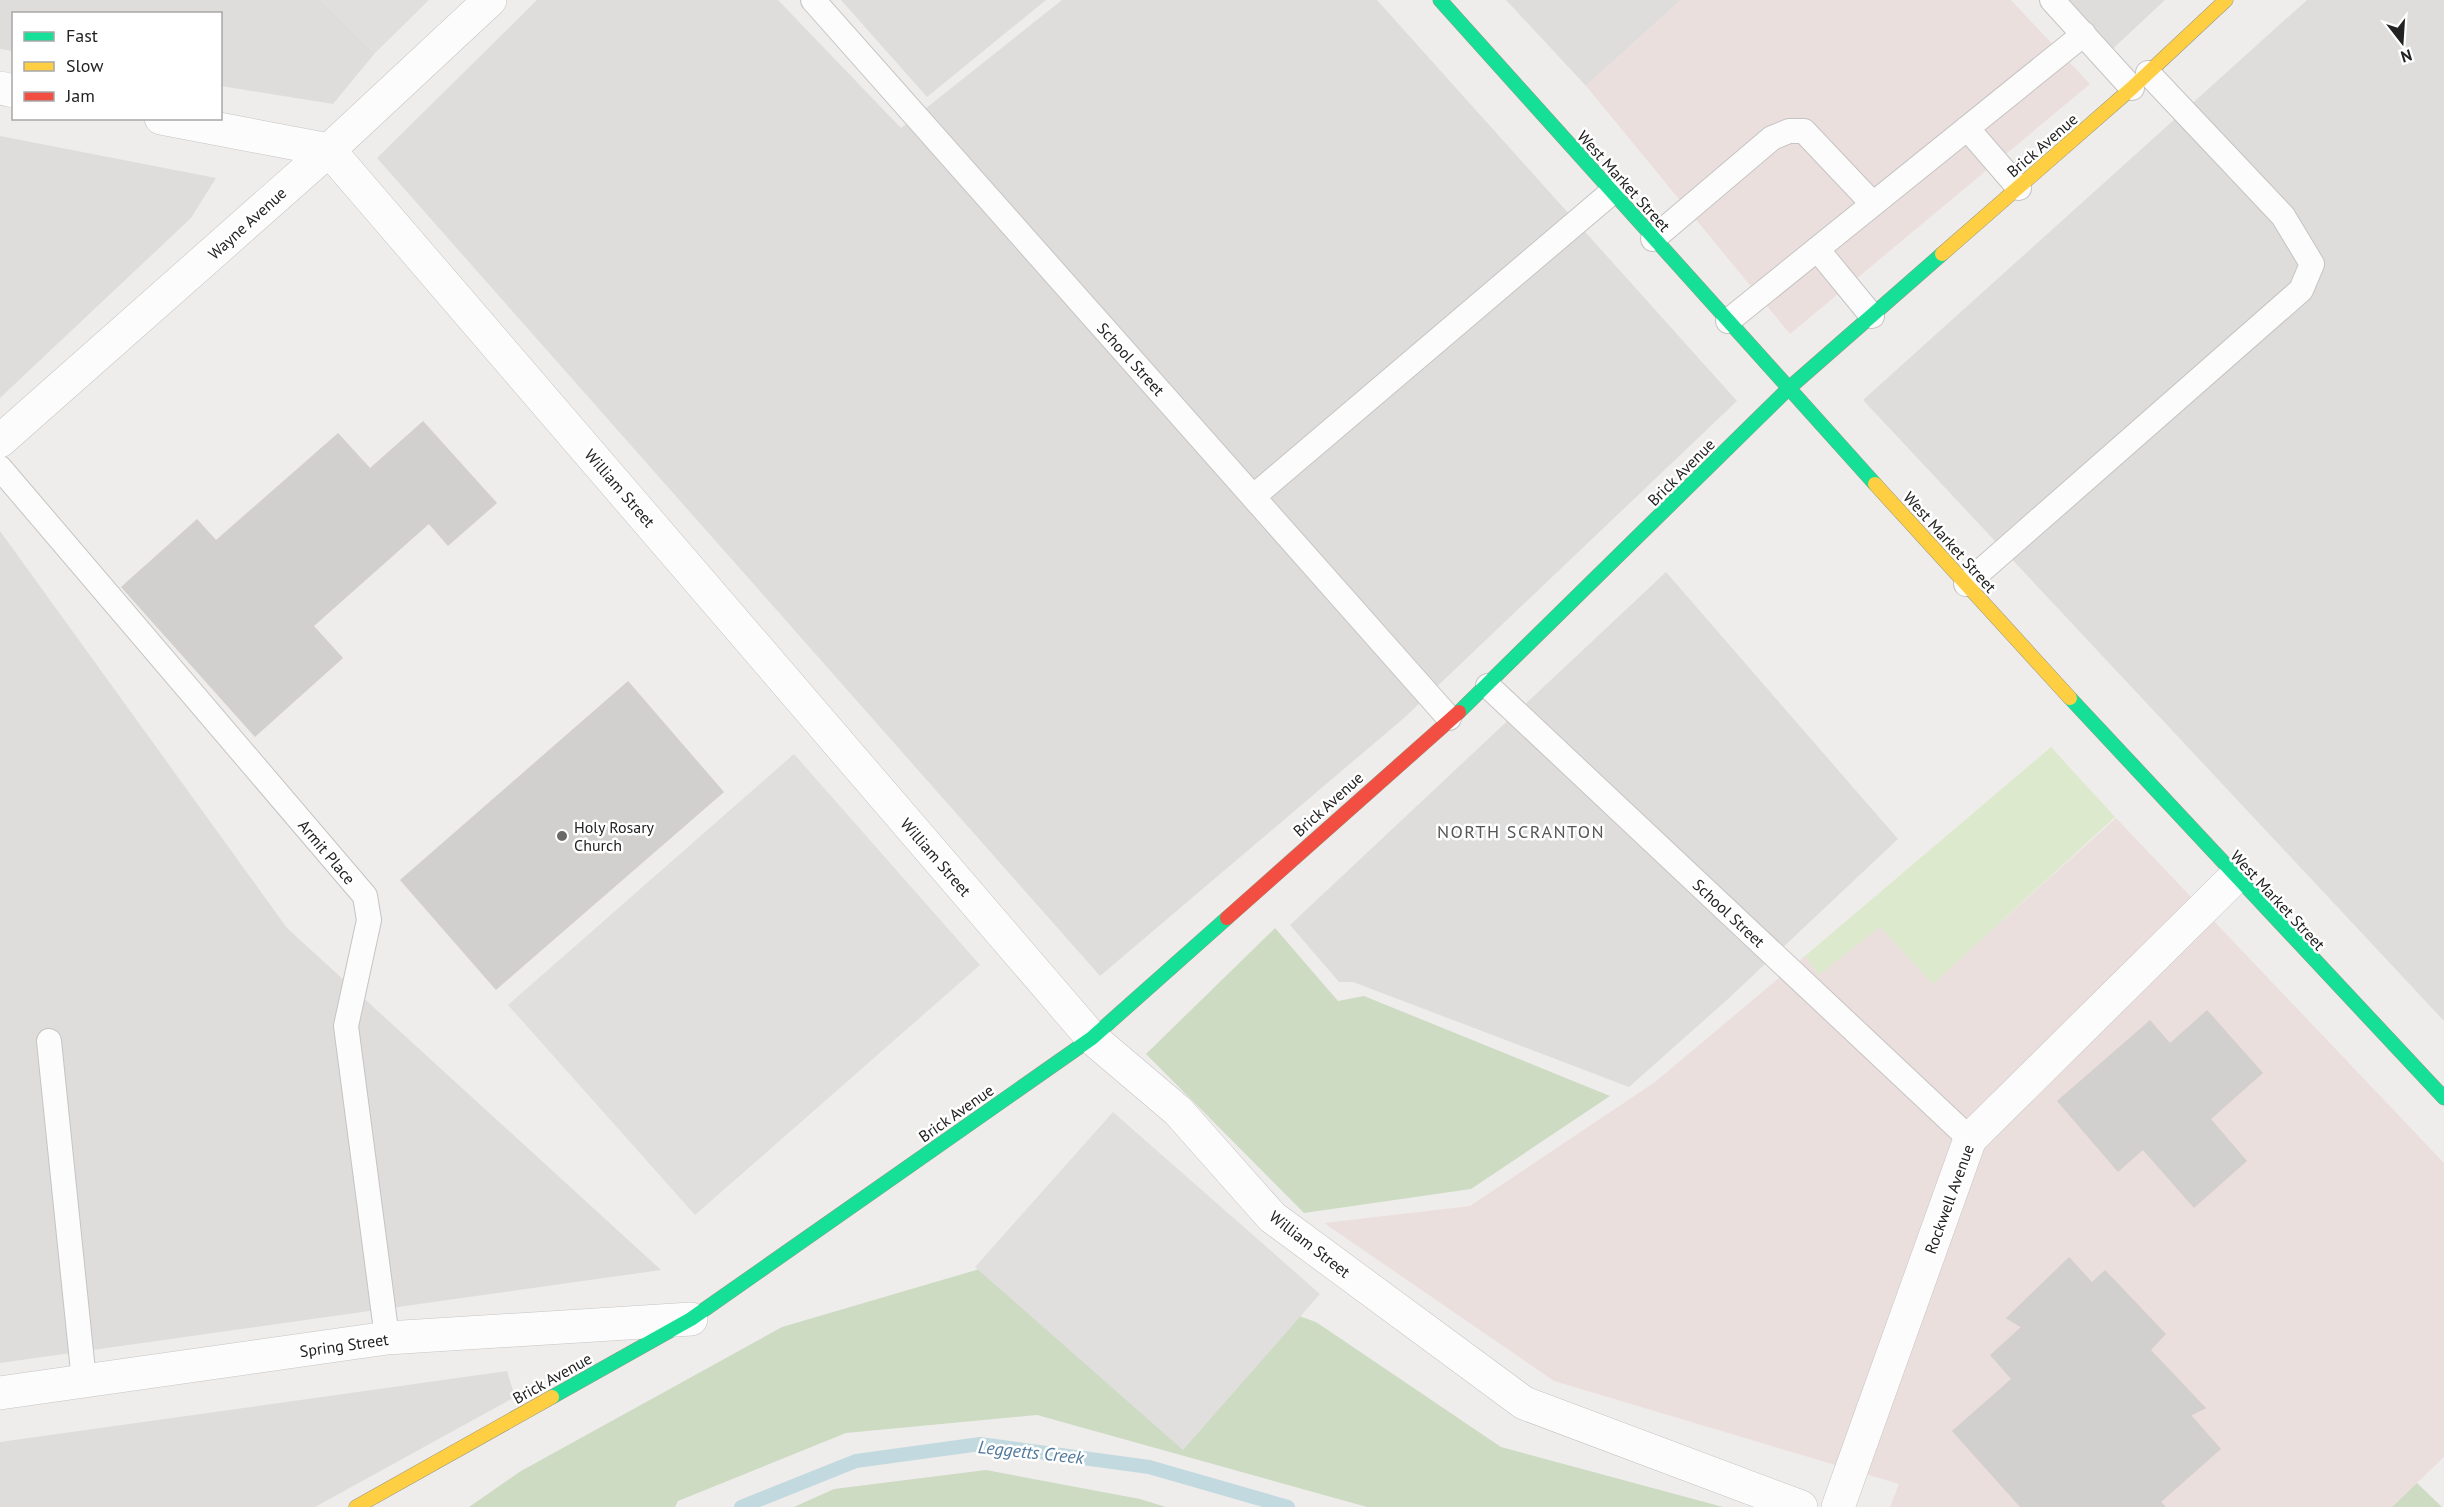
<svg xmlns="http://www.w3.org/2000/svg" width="2444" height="1507" font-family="'PT Sans',sans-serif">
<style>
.residential{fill:#dfdddc}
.commercial{fill:#ebdfde}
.religious{fill:#dedddc}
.grass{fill:#dde9cd}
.forest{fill:#cddbc3}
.parking{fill:#e0dfde}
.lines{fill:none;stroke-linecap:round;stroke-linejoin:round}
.stream{stroke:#c2dadf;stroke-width:14}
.building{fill:#d2d0ce;stroke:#d2cfcd;stroke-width:1.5}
.lane-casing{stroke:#c5c4c3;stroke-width:26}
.street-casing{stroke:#c5c4c3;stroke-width:34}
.fast-casing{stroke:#979784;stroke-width:15}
.slow-casing{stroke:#979784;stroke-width:15}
.jam-casing{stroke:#979784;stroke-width:15}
.lane{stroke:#fdfcfc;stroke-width:24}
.street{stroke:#fdfcfc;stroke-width:33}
.fast{stroke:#16e098;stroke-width:14}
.slow{stroke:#ffcf43;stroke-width:14}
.jam{stroke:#f24e42;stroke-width:14}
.poi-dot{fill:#6a6968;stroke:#fff;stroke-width:2}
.labels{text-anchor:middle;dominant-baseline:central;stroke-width:5;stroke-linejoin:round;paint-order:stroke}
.street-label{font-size:16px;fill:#222;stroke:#fff}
.poi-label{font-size:16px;fill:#222;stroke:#fff;text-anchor:start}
.neighbourhood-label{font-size:18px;letter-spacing:1.5px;fill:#555;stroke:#fff}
.water-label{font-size:18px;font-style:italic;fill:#4f789a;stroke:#fff}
</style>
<rect width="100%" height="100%" fill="#efedeb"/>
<path class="residential" d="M 0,0 L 321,0 L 375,53 L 333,104 L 221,86 L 220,14 L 14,14 L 13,51 L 0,49 Z
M 537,0 L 778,0 L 901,128 L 1062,0 L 1377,0 L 1737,401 L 1404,718 L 1100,976 L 377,158 Z
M 1506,0 L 1681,0 L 1586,86 Z
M 2056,0 L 2165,0 L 2104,57 Z
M 2307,0 L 2444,0 L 2444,1021 L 1863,400 Z
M 0,136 L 216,178 L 191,218 L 0,398 Z
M 0,531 L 287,928 L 661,1270 L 0,1363 Z
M 1666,572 L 1898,839 L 1728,999 L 1629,1087 L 1353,982 L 1339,982 L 1290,925 Z
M 507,1371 L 515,1397 L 315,1507 L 0,1507 L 0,1442 Z"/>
<path class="commercial" d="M 1681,0 L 2011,0 L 2090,84 L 1790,334 L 1586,86 Z
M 2116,818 L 2444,1163 L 2444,1457 L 2392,1507 L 1890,1507 L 1899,1484 L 1554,1381 L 1324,1223 L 1470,1206 L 1655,1082 L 1805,956 L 1819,975 L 1880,926 L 1933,983 Z"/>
<path class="religious" d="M 841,0 L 1046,0 L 927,97 Z"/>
<path class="grass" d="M 2051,747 L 2115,817 L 1933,984 L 1880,927 L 1819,975 L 1805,956 Z"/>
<path class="forest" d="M 1275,928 L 1338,1001 L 1364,996 L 1610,1096 L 1471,1189 L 1304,1213 L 1146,1054 Z
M 1152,1264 L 1316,1322 L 1501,1447 L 1723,1507 L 1367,1507 L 1037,1415 L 846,1433 L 678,1501 L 675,1507 L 469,1507 L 521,1471 L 782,1327 L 983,1268 Z
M 986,1470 L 1140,1499 L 1166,1507 L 794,1507 L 834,1489 Z
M 2417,1483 L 2442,1507 L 2392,1507 Z"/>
<path class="parking" d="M 321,0 L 429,0 L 375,53 Z
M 794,754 L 980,965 L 695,1215 L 508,1005 Z
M 1113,1112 L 1320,1294 L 1183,1450 L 975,1267 Z"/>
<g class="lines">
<path class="stream" d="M 741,1507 L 856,1461 L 980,1444 L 1149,1467 L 1288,1507"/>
</g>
<path class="building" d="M 423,422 L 496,503 L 448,545 L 429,523 L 313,626 L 342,658 L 255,736 L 122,587 L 197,520 L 216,541 L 338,434 L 370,469 Z
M 628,682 L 723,792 L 496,989 L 401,880 Z
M 2207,1011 L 2262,1073 L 2210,1119 L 2246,1161 L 2194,1207 L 2143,1149 L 2118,1171 L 2058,1101 L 2150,1021 L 2170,1044 Z
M 2069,1258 L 2092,1283 L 2105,1271 L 2165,1334 L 2150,1350 L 2205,1408 L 2190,1415 L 2220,1449 L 2160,1502 L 2165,1507 L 2021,1507 L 1953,1431 L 2012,1379 L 1991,1355 L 2022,1327 L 2007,1318 Z"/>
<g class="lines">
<g class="lane-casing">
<path id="lane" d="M 813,0 L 1449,718
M 2052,0 L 2132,88
M 1967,128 L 2019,188
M 1653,239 L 1772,138 L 1789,131 L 1804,131 L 1873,204
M 1817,249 L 1872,316
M 1728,321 L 2084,34
M 0,468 L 365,896 L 369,920 L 346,1026 L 387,1338
M 1253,497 L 1612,192
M 1966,584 L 2301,290 L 2312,264 L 2283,216 L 2148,73
M 1488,686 L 1970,1139
M 49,1041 L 84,1381"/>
</g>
<g class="street-casing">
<path id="street" d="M 0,88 L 14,91
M 161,118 L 329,150 L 1092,1038 L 1178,1111 L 1272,1217 L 1524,1403 L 1801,1507
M 0,441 L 329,150 L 490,0
M 0,1393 L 387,1338 L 691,1319
M 1838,1507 L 1970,1139 L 2234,878"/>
</g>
<g class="fast-casing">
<path id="fast" d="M 1440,0 L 1875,484
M 2070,698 L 2444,1098
M 1459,712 L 1788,389 L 1942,254
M 552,1397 L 691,1319 L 1092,1038 L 1227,918"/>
</g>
<g class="slow-casing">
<path id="slow" d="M 1942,254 L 2132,88 L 2226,0
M 1875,484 L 2070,698
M 356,1507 L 552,1397"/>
</g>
<g class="jam-casing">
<path id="jam" d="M 1227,918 L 1459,712"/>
</g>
<use href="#lane" class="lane"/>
<use href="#street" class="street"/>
<use href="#fast" class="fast"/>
<use href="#slow" class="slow"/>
<use href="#jam" class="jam"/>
</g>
<circle class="poi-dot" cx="562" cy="836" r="6"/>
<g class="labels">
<g class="street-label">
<text transform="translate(2042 145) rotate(-41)">Brick Avenue</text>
<text transform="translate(1624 181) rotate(48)">West Market Street</text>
<text transform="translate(247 223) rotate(-42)">Wayne Avenue</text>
<text transform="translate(1131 359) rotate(48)">School Street</text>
<text transform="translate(1681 472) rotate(-45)">Brick Avenue</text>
<text transform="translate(620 488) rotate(49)">William Street</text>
<text transform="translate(1950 542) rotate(48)">West Market Street</text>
<text transform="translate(1328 804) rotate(-42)">Brick Avenue</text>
<text transform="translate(327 852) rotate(50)">Armit Place</text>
<text transform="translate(936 857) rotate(49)">William Street</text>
<text transform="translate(2278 900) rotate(47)">West Market Street</text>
<text transform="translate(1729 913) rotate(43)">School Street</text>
<text transform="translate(956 1113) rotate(-35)">Brick Avenue</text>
<text transform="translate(1949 1199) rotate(-70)">Rockwell Avenue</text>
<text transform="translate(1310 1244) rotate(38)">William Street</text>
<text transform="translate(344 1345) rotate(-8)">Spring Street</text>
<text transform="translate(552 1378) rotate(-29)">Brick Avenue</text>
</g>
<g class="poi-label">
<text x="574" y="827">Holy Rosary<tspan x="574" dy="18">Church</tspan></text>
</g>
<g class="neighbourhood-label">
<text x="1521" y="831">NORTH SCRANTON</text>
</g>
<g class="water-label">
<text transform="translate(1031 1452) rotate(6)">Leggetts Creek</text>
</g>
</g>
<rect x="12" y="12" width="210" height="108" fill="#ffffff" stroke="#a7a7a7" stroke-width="1.5"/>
<rect x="24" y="32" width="30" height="9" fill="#16e098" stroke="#a7a7a7" stroke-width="1.5"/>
<text x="66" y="42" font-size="18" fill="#222222">Fast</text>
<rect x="24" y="62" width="30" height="9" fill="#ffcf43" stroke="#a7a7a7" stroke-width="1.5"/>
<text x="66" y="72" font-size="18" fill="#222222">Slow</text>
<rect x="24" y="92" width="30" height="9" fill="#f24e42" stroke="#a7a7a7" stroke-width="1.5"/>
<text x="66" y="102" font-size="18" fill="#222222">Jam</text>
<g transform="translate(2402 42) rotate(163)" stroke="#ffffff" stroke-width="4.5" paint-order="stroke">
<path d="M0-4.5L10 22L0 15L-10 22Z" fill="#222222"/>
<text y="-9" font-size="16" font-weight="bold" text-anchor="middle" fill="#222222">N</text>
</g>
</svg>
